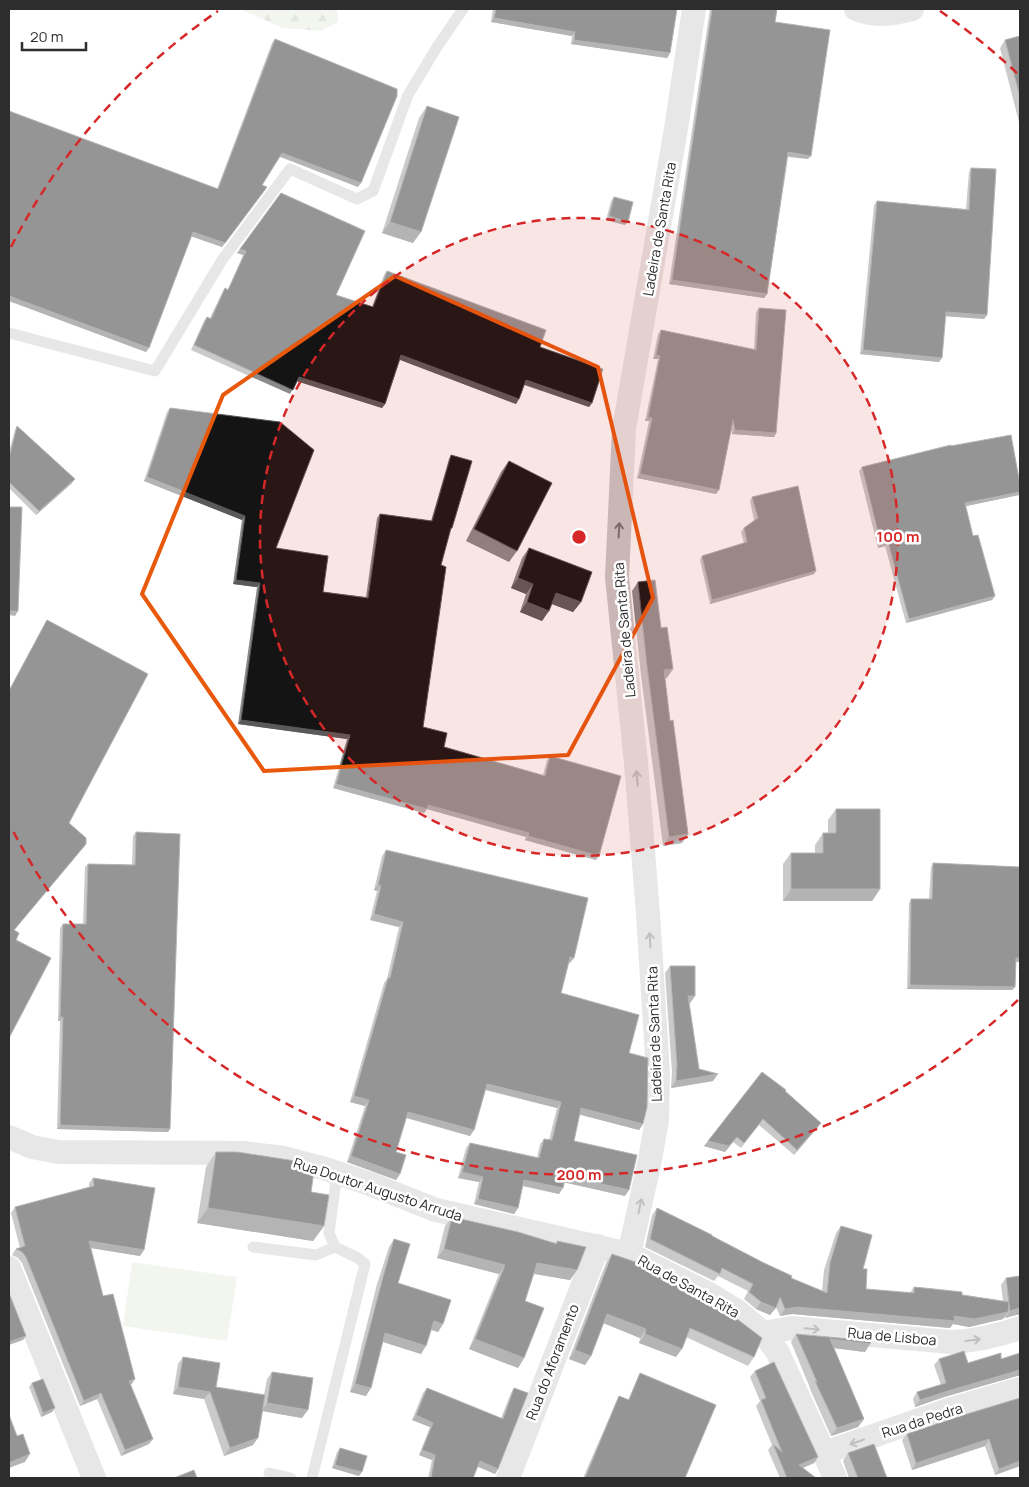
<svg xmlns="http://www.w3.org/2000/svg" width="1029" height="1487" font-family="Manrope,sans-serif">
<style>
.forest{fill:url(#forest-firs)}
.garden{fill:#e2ebda}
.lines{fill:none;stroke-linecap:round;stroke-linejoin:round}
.lane{stroke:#cacaca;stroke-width:11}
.street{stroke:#cacaca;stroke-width:24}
.wall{fill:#8a8a8a}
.shaded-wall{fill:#5a5a5a}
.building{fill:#141414;stroke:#5a5a5a}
.oneway{stroke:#747474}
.marked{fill:none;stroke:#e8590c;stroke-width:4;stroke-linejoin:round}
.ring{fill:none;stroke:#d62828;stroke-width:2.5;stroke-dasharray:9 6}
.labels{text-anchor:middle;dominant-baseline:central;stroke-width:5;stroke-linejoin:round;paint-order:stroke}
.street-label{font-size:14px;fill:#2d2d2d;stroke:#fff}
.centre{fill:#d62828;stroke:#fff;stroke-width:2.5}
.ring-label{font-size:15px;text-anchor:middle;font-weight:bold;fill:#d62828;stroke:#fff;stroke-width:5;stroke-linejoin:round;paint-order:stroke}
</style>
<defs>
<pattern id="forest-firs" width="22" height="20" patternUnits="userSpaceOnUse" patternTransform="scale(1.25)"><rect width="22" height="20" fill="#e2ebda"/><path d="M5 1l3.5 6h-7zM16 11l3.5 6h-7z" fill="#c2cabb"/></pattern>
</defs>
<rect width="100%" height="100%" fill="#fff"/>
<path class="forest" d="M 240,9 L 337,9 L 338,22 L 321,31 L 283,28 Z"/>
<path class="garden" d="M 132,1262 L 237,1277 L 227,1341 L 123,1326 Z"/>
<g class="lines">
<path class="lane" d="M 9,333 L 155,371 L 222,260 L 290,169 L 357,199 L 373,191 L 408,95 L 437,47 L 463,9
M 253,1247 L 316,1255 L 335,1247
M 269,1473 L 291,1478
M 312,1478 L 365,1264 L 358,1258 L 335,1247 L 329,1233 L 337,1173"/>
<path class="street" d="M 856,9 C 875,17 892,14 912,9
M 9,1137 L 32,1147 L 58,1152 L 243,1153 L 284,1158 L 326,1169 L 370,1184 L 436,1210 L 629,1254 L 709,1294 L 737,1311 L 763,1333 L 777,1351 L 824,1453 L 835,1478
M 629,1254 L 649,1165 L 657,1120 L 658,1073 L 648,914 L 636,763 L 617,577 L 624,429 L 676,129 L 694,9
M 9,1268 L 94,1478
M 763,1333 L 791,1328 L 951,1342 C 975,1341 997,1336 1020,1328
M 824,1453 L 948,1410 L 1020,1389
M 508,1478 L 598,1246"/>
</g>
<path class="wall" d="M 493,9 L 677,9 L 670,53 L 667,58 L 571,44 L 572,36 L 491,22 Z
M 710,9 L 777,9 L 775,22 L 808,159 L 788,157 L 767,294 L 764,298 L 669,284 Z
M 1020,36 L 1020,126 L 1000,48 L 1005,40 Z
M 275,39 L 358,187 L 280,157 L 222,247 L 191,236 L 146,352 L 9,301 L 217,189 L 272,43 Z
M 427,106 L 413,243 L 382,233 L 419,118 Z
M 971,168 L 987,315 L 984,319 L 945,316 L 939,362 L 860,354 L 874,205 L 877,201 L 966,209 L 969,172 Z
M 281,193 L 336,295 L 372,307 L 384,275 L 387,271 L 540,347 L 592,403 L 589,407 L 524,385 L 516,404 L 400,360 L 385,404 L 382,408 L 297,381 L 290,394 L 191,350 L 204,321 L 207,317 L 210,318 L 222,293 L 225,288 L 228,290 L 243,255 L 237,253 Z
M 614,197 L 625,225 L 606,220 L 611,201 Z
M 759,308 L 776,433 L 774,437 L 732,434 L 731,428 L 716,494 L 637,478 L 649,421 L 645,421 L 658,359 L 653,359 L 658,334 L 661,330 L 754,349 L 756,312 Z
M 170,408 L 276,548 L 323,592 L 366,597 L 377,518 L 380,514 L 431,521 L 449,459 L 451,455 L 452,528 L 450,531 L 441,565 L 423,727 L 444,747 L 543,775 L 547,760 L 550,756 L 596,860 L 525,840 L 526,837 L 427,809 L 424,813 L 333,788 L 347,739 L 238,724 L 257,587 L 233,584 L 242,520 L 144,481 L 167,412 Z
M 17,426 L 72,483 L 36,515 L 9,488 L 9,452 L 15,430 Z
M 951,446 L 1020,484 L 1020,493 L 1019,495 L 965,506 L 973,536 L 995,596 L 992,600 L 906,623 L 885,546 L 878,548 L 859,471 L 862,467 Z
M 509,461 L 517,551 L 509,562 L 466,541 L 501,472 Z
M 752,497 L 814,574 L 710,604 L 700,560 L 702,556 L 744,543 L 741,532 L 744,528 L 754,520 L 750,501 Z
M 529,548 L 581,602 L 573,612 L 552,604 L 542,621 L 520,612 L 526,594 L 511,588 L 522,558 Z
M 638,582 L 667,678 L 665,678 L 670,721 L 688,834 L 682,843 L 663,846 L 641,675 L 632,591 Z
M 47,620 L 69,823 L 86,844 L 14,930 L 16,940 L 9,1038 L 9,690 Z
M 836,809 L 880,889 L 872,901 L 783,901 L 783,864 L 791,853 L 815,853 L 815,845 L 823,833 L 828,833 L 828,820 Z
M 136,832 L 170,1129 L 168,1132 L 57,1129 L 60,1021 L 58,1021 L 60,928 L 63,924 L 83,924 L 85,867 L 88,864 L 132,865 L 133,836 Z
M 386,850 L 570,963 L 569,963 L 561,993 L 629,1053 L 643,1124 L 639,1130 L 579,1114 L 574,1141 L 625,1196 L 564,1182 L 559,1194 L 522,1186 L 518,1208 L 514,1214 L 474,1204 L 479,1182 L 458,1178 L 466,1148 L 470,1143 L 537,1158 L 540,1144 L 544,1139 L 549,1140 L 557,1108 L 485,1090 L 474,1130 L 470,1136 L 406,1118 L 396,1152 L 400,1174 L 396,1180 L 347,1162 L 365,1106 L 350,1102 L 384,983 L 387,979 L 399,927 L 370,920 L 377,891 L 374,890 L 382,856 Z
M 933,863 L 1020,867 L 1020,962 L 1016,962 L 1015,987 L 1012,990 L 907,989 L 909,903 L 911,899 L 929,899 L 931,867 Z
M 670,966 L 695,996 L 690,1003 L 689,1003 L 699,1069 L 713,1081 L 671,1088 L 672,1072 L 665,973 Z
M 785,1091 L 817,1128 L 794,1155 L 759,1125 L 741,1148 L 733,1142 L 725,1152 L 704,1146 Z
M 216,1152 L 311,1192 L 324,1226 L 313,1241 L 197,1223 L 206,1167 Z
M 93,1178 L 140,1256 L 90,1248 L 103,1296 L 135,1379 L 130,1385 L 149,1444 L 121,1456 L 97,1399 L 80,1406 L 22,1263 L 18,1258 L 12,1255 L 16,1249 L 20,1248 L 11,1213 L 15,1207 L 89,1187 L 89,1183 Z
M 657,1208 L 791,1278 L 822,1291 L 824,1270 L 836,1233 L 841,1226 L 863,1269 L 866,1289 L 910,1293 L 914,1287 L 1003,1301 L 1001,1285 L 1006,1278 L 1020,1276 L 1020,1315 L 1016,1315 L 1005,1318 L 1005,1316 L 1003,1319 L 969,1327 L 953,1324 L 950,1328 L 792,1314 L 780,1316 L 776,1307 L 770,1315 L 756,1309 L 744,1299 L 748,1291 L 718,1276 L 714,1281 L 645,1247 L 652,1215 Z
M 452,1217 L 555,1243 L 557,1241 L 577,1270 L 570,1280 L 534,1274 L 525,1301 L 524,1358 L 518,1368 L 469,1349 L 499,1274 L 437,1258 L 445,1226 Z
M 394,1239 L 398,1283 L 443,1324 L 438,1332 L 431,1330 L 421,1354 L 383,1342 L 366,1396 L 350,1392 L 377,1284 L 389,1247 Z
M 612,1254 L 754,1357 L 748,1366 L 686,1337 L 676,1357 L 639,1343 L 640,1338 L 603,1323 L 591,1356 L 585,1365 L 569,1359 L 606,1263 Z
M 796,1334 L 865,1352 L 834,1348 L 864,1419 L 858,1427 L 831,1436 L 810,1389 L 810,1388 L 791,1342 Z
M 183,1357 L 216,1387 L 264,1395 L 267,1379 L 272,1372 L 302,1418 L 263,1411 L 253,1445 L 224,1456 L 204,1399 L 173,1394 L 178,1364 Z
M 939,1359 L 968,1363 L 1001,1359 L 1017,1376 L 944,1397 L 915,1407 L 913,1399 L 917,1392 L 941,1385 L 934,1365 Z
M 755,1371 L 818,1457 L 814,1463 L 803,1468 L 816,1478 L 780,1478 L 768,1450 L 772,1445 L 756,1406 L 760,1401 L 750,1377 Z
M 640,1373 L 685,1478 L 583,1478 L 617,1400 L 619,1396 L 628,1400 L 638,1377 Z
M 32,1383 L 55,1408 L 52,1412 L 41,1417 L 29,1387 Z
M 427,1388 L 501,1418 L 511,1393 L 514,1388 L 498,1469 L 495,1474 L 478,1466 L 473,1478 L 428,1478 L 432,1460 L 419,1455 L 430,1427 L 412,1420 L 423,1393 Z
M 1020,1398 L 1020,1466 L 995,1475 L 985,1446 L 912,1470 L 902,1440 L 907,1434 Z
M 340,1448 L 359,1476 L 332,1468 L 337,1452 Z
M 848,1453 L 887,1478 L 849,1478 L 843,1461 Z"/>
<path class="shaded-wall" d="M 494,18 L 575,32 L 572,36 L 491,22 Z
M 574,40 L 670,53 L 667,58 L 571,44 Z
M 788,152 L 811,156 L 808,159 L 786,156 Z
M 282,153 L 361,183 L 358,187 L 279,156 Z
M 267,187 L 222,247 L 190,236 L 193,232 Z
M 609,216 L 628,222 L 625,225 L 606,220 Z
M 390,222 L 421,232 L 413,243 L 382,233 Z
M 240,249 L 246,251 L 243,255 L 237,253 Z
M 672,280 L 767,294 L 764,298 L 669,284 Z
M 9,296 L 149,348 L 146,352 L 9,301 Z
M 946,312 L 987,315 L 984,319 L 943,316 Z
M 863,350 L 942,358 L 939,362 L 860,354 Z
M 401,355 L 519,399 L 516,404 L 398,359 Z
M 656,355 L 660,356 L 658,359 L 653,359 Z
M 299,377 L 385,404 L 382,408 L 296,381 Z
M 526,380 L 592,403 L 589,407 L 523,384 Z
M 648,417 L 652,418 L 649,421 L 645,421 Z
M 735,430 L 776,433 L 774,437 L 732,434 Z
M 640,474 L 719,490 L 716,494 L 637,478 Z
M 147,477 L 245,516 L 242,520 L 144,481 Z
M 75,479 L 72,483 L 36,515 L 39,511 Z
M 1020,492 L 1019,495 L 962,507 L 965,503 Z
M 888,542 L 885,546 L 878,548 L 881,544 Z
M 816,571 L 814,574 L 710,604 L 712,600 Z
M 518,578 L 533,584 L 526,594 L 511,588 Z
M 236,580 L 260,583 L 257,587 L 233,584 Z
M 556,593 L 581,602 L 573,612 L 549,603 Z
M 995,596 L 992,600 L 906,623 L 909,619 Z
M 527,602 L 549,611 L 542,621 L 520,612 Z
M 9,611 L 18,611 L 15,616 L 9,615 Z
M 673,669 L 667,678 L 658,679 L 664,670 Z
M 241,720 L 350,735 L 347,739 L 238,724 Z
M 336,784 L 428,805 L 529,833 L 526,837 L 427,809 L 424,813 L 333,788 Z
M 688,834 L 682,843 L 663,846 L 669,837 Z
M 528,836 L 599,856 L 596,860 L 525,840 Z
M 378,885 L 381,885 L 377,891 L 374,890 Z
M 791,889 L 880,889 L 872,901 L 783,901 Z
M 374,914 L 403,922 L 399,927 L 370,920 Z
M 570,957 L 574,958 L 570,963 L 566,962 Z
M 1016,958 L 1020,958 L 1020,962 L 1013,961 Z
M 910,985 L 1015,987 L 1012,990 L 907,989 Z
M 688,996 L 695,996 L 690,1003 L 683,1003 Z
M 60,1017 L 63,1017 L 60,1021 L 58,1021 Z
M 718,1074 L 713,1081 L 671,1088 L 676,1081 Z
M 487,1084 L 561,1102 L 557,1108 L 483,1089 Z
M 354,1096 L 369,1100 L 365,1106 L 350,1102 Z
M 581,1108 L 643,1124 L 639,1130 L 577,1114 Z
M 408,1112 L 474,1130 L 470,1136 L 404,1117 Z
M 821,1123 L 817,1128 L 794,1155 L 797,1150 Z
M 60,1125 L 170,1129 L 168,1132 L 57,1129 Z
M 737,1137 L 725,1152 L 704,1146 L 708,1141 Z
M 351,1156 L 400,1174 L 396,1180 L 347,1162 Z
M 462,1172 L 483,1177 L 479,1182 L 458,1178 Z
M 566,1176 L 629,1190 L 625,1196 L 562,1182 Z
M 524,1180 L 563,1188 L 559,1194 L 520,1185 Z
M 478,1199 L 518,1208 L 514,1214 L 474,1204 Z
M 208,1208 L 324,1226 L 313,1241 L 197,1223 Z
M 89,1241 L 144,1250 L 140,1256 L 85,1247 Z
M 444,1249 L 505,1265 L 499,1274 L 437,1258 Z
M 537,1263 L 577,1270 L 570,1280 L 530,1273 Z
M 761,1302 L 776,1308 L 770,1315 L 756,1309 Z
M 797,1307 L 954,1316 L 1008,1312 L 1003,1319 L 969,1327 L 953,1324 L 950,1328 L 792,1314 L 780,1316 L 785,1309 Z
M 1020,1308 L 1020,1315 L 1016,1315 L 1005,1318 L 1010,1311 Z
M 607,1314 L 646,1329 L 640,1338 L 601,1322 Z
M 434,1321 L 443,1324 L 438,1332 L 429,1329 Z
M 385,1333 L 426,1346 L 421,1354 L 380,1341 Z
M 645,1334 L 682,1349 L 676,1357 L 639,1343 Z
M 26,1336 L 23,1340 L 9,1345 L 9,1342 Z
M 475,1339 L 524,1358 L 518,1368 L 469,1349 Z
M 830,1339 L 870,1344 L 865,1352 L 825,1347 Z
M 575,1350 L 591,1356 L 585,1365 L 569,1359 Z
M 1020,1370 L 1020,1376 L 1017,1376 L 944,1397 L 915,1407 L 920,1400 L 948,1391 Z
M 135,1379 L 131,1385 L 125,1387 L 129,1381 Z
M 355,1384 L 371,1388 L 366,1396 L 350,1392 Z
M 178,1387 L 210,1392 L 204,1399 L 173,1394 Z
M 101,1393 L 97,1399 L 80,1406 L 84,1401 Z
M 267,1403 L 308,1410 L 302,1418 L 262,1411 Z
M 55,1408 L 52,1412 L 41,1417 L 43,1413 Z
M 416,1415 L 433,1423 L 430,1427 L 412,1420 Z
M 864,1419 L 858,1427 L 831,1436 L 837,1428 Z
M 258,1438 L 253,1445 L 224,1456 L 230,1448 Z
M 153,1439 L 149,1444 L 121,1456 L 125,1450 Z
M 989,1439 L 985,1446 L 912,1470 L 916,1463 Z
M 422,1450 L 435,1455 L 432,1460 L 419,1455 Z
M 30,1454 L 25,1462 L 9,1468 L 9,1463 Z
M 818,1457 L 814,1463 L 795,1471 L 799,1465 Z
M 480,1461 L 498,1469 L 495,1474 L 476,1466 Z
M 1020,1461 L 1020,1466 L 995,1475 L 999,1469 Z
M 335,1465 L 362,1472 L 359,1476 L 332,1468 Z"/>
<path class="building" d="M 496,9 L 677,9 L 670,53 L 574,40 L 575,32 L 494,18 Z
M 712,9 L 777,9 L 775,22 L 830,30 L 811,156 L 788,152 L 767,294 L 672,280 Z
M 1020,36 L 1020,97 L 1005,40 Z
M 275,39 L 397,89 L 397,96 L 361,183 L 282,153 L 262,185 L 267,187 L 225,243 L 193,232 L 149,348 L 9,296 L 9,111 L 218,189 Z
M 427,106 L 459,117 L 421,232 L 390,222 Z
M 971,168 L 996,169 L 987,315 L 946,312 L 942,358 L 863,350 L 877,201 L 969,210 Z
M 281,193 L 365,231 L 336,295 L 373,307 L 387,271 L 546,330 L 540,347 L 603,369 L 592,403 L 526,380 L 519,399 L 401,355 L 385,404 L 299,377 L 293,390 L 194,345 L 207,317 L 211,319 L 225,288 L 228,290 L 246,251 L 240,249 Z
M 614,197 L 633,202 L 628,222 L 609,216 Z
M 759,308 L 786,310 L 776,433 L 735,430 L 733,420 L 719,490 L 640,474 L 652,418 L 648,417 L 660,356 L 656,355 L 661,330 L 756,350 Z
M 170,408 L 280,422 L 314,450 L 276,548 L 328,556 L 323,592 L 368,598 L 380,514 L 432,521 L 451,455 L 472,461 L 452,528 L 451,528 L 441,565 L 446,567 L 423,727 L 447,733 L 444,747 L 545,776 L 550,756 L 621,776 L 599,856 L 528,836 L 529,833 L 428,805 L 427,809 L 336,784 L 350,735 L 241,720 L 260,583 L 236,580 L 245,516 L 147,477 Z
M 17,426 L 75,479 L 39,511 L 9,482 L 9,458 Z
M 1011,435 L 1020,484 L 1020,492 L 965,503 L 973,536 L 978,535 L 995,596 L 909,619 L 888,542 L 881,544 L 862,467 L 951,445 L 951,446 Z
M 509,461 L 552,483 L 517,551 L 474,529 Z
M 798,486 L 816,571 L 712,600 L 702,556 L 747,542 L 744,528 L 758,518 L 752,497 Z
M 9,507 L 22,507 L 18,611 L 9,611 Z
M 529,548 L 592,572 L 581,602 L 556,593 L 549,611 L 527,602 L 533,584 L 518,578 Z
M 655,580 L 661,628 L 667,627 L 673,669 L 664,670 L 670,721 L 673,720 L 688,834 L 669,837 L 647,666 L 638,582 Z
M 47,620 L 148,674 L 69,823 L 86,838 L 86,844 L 14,930 L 19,933 L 16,940 L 51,958 L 9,1038 L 9,691 Z
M 836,809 L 880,809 L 880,889 L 791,889 L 791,853 L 823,853 L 823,833 L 836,833 Z
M 136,832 L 180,834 L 170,1129 L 60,1125 L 63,1017 L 60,1017 L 63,924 L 86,924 L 88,864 L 135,865 Z
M 386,850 L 588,898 L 574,958 L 570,957 L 561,993 L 639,1015 L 629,1053 L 648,1058 L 647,1107 L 643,1124 L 581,1108 L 574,1141 L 637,1155 L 629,1190 L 566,1176 L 563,1188 L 524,1180 L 518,1208 L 478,1199 L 483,1177 L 462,1172 L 470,1143 L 539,1158 L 544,1139 L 552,1140 L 561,1102 L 487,1084 L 474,1130 L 408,1112 L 396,1152 L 406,1155 L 400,1174 L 351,1156 L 369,1100 L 354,1096 L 388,978 L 390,978 L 403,922 L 374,914 L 381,885 L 378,885 Z
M 933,863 L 1020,867 L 1020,958 L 1016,958 L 1015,987 L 910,985 L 911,899 L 932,899 Z
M 670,966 L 695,966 L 695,996 L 688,996 L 699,1069 L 718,1074 L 676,1081 L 677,1065 Z
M 762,1072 L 786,1090 L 785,1091 L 821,1123 L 797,1150 L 763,1119 L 744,1143 L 737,1137 L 729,1146 L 708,1141 Z
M 216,1152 L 237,1152 L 315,1164 L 311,1192 L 329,1195 L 324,1226 L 208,1208 Z
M 93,1178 L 155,1188 L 144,1250 L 89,1241 L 103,1296 L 113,1294 L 135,1379 L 129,1381 L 153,1439 L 125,1450 L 101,1393 L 84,1401 L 26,1257 L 22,1252 L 16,1249 L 25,1246 L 15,1207 L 94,1186 Z
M 657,1208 L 712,1235 L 712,1236 L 764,1263 L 792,1276 L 791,1278 L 827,1293 L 830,1263 L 841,1226 L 872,1235 L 863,1269 L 867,1269 L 866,1289 L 914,1293 L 914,1287 L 934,1289 L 962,1292 L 962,1295 L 1009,1302 L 1006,1278 L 1020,1276 L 1020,1308 L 1010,1311 L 1009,1303 L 1008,1312 L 974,1319 L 954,1316 L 955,1321 L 797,1307 L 785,1309 L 780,1297 L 776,1308 L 761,1302 L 749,1292 L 753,1284 L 722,1268 L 720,1274 L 650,1239 Z
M 452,1217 L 518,1232 L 557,1244 L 557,1241 L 586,1247 L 577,1270 L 537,1263 L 525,1301 L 544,1308 L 524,1358 L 475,1339 L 505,1265 L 444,1249 Z
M 394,1239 L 410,1244 L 398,1283 L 451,1300 L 443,1324 L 434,1321 L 426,1346 L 385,1333 L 371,1388 L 355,1384 L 383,1277 Z
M 612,1254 L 641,1264 L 708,1297 L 762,1338 L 754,1357 L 690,1328 L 682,1349 L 645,1334 L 646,1329 L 607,1314 L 591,1356 L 575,1350 Z
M 9,1293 L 26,1336 L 9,1342 Z
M 796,1334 L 871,1341 L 870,1344 L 830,1339 L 864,1419 L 837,1428 L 815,1381 L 817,1382 Z
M 964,1351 L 968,1363 L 1001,1353 L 1001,1359 L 1020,1353 L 1020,1370 L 948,1391 L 920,1400 L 917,1392 L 946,1383 L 939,1359 Z
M 183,1357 L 220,1363 L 216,1387 L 265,1395 L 258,1438 L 230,1448 L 210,1392 L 178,1387 Z
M 774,1362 L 818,1457 L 799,1465 L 816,1478 L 787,1478 L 773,1444 L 782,1452 L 761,1400 L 766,1398 L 755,1371 Z
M 272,1372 L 313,1378 L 308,1410 L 267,1403 Z
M 640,1373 L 716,1405 L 685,1478 L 585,1478 L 619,1396 L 629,1400 Z
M 43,1379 L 55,1408 L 43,1413 L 32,1383 Z
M 427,1388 L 503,1419 L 514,1388 L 528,1393 L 498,1469 L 480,1461 L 473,1478 L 431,1478 L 435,1455 L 422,1450 L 433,1423 L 416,1415 Z
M 1020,1398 L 1020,1461 L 999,1469 L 989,1439 L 916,1463 L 907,1434 L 957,1417 Z
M 9,1415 L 17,1436 L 23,1434 L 30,1454 L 9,1463 Z
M 874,1444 L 887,1478 L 858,1478 L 848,1453 Z
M 340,1448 L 367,1456 L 362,1472 L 335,1465 Z
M 194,1470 L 197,1478 L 174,1478 Z"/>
<defs><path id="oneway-shaft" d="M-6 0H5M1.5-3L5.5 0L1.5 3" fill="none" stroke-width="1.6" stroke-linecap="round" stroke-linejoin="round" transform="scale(1.25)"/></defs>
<g class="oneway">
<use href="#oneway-shaft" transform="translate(619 530) rotate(-87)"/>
<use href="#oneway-shaft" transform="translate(637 778) rotate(-95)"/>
<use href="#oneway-shaft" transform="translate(650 940) rotate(-93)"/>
<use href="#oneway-shaft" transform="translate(640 1206) rotate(-78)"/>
<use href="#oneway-shaft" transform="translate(812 1329) rotate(5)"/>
<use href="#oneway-shaft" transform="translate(973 1340) rotate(-7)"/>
<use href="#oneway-shaft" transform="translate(857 1442) rotate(161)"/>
</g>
<path d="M0 0H1029V1487H0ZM 395,276 L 598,367 L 653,598 L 568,755 L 264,771 L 142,594 L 223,395 Z" fill="#fff" fill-opacity=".55" fill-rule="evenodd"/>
<path class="marked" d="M 395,276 L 598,367 L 653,598 L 568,755 L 264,771 L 142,594 L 223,395 Z"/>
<circle cx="579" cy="537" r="319" fill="#d62828" fill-opacity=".12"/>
<g class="ring">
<circle cx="579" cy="537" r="319"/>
<path d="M1018 1000A638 638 0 0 1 11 827M11 247A638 638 0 0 1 218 11M940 11A638 638 0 0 1 1018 74"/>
</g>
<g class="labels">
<g class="street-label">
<text transform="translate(659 229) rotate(-80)">Ladeira de Santa Rita</text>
<text transform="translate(624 630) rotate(-95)">Ladeira de Santa Rita</text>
<text transform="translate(654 1034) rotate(-92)">Ladeira de Santa Rita</text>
<text transform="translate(378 1189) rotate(18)">Rua Doutor Augusto Arruda</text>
<text transform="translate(689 1286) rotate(29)">Rua de Santa Rita</text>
<text transform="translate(892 1336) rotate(5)">Rua de Lisboa</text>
<text transform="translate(552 1362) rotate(-69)">Rua do Aforamento</text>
<text transform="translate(922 1420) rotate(-18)">Rua da Pedra</text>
</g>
</g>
<circle cx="579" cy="537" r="8" class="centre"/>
<g class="ring-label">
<text x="898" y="542">100 m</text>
<text x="579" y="1180">200 m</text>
</g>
<rect width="1029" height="1487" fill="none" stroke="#2d2d2d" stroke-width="20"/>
<path d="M22 42v8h64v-8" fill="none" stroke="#2d2d2d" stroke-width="2.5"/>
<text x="30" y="42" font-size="15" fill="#2d2d2d" stroke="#ffffff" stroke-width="4" paint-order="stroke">20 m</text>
</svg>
